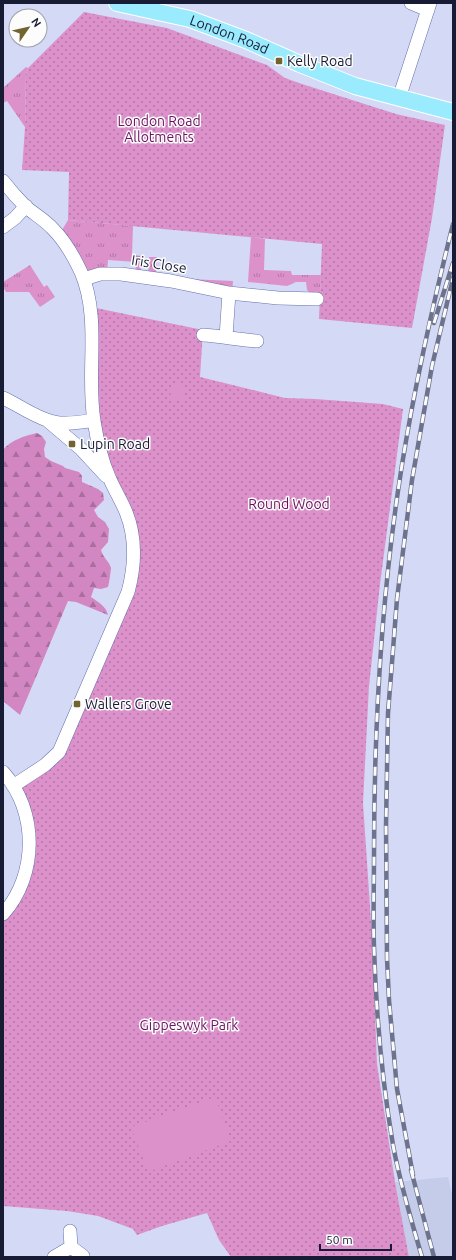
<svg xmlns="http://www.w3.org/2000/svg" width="456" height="1260" font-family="Ubuntu,sans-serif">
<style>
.built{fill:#c5cce9}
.grass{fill:url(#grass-tufts)}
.forest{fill:url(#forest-firs)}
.park{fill:url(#park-dots)}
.pitch{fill:#dc91cb}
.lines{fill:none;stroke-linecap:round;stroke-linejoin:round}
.minor-casing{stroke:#6570ad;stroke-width:14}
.major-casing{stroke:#fff;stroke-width:18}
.minor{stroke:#fff;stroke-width:13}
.major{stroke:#9aebfd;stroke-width:16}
.rail-casing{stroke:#6e738d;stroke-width:4.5}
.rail{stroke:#fcfcfc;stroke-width:3;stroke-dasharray:9;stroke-linecap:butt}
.poi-dot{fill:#716431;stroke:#fcfcfc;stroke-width:1.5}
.labels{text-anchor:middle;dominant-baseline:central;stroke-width:3;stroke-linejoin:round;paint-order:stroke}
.street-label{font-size:14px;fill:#171b34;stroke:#fcfcfc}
.poi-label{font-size:14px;fill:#171b34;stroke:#fcfcfc;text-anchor:start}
.park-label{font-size:14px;fill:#6c105f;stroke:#fcfcfc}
</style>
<defs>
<pattern id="grass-tufts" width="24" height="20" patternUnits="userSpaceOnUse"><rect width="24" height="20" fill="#dc91cb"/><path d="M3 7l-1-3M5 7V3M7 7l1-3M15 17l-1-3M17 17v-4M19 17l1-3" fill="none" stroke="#b176a6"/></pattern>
<pattern id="forest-firs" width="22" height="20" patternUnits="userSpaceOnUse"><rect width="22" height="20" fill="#d286c2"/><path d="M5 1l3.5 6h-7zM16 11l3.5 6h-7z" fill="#a96d9e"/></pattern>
<pattern id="park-dots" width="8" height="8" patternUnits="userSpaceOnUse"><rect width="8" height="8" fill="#dc91cb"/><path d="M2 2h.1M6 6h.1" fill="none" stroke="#b176a6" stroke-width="1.8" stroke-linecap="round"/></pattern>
</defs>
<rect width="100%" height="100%" fill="#d4daf6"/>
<path class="built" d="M 448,1177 L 453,1198 L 453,1257 L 409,1257 L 395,1182 Z"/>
<path class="grass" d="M 26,67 L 28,68 L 26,75 L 25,127 L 7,101 L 3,103 L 3,88 Z
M 68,220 L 133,226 L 132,255 L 142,256 L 140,276 L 135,276 L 136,262 L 108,260 L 107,273 L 84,279 L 59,235 Z
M 251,237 L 265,239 L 264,270 L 291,271 L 292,275 L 321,275 L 320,294 L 309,292 L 307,290 L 306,282 L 296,282 L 287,286 L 248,282 Z
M 149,257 L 157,257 L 156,278 L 148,277 Z
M 30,265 L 44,287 L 47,285 L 55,297 L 40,307 L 29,292 L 6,292 L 3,287 L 3,282 Z
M 189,279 L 233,281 L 232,294 Z"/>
<path class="forest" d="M 37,433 L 42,436 L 46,442 L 44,449 L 45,457 L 51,461 L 63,466 L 65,468 L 79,472 L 82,476 L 82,482 L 98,489 L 103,493 L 104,500 L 94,510 L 98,517 L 105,522 L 109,529 L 108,542 L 101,550 C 103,558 109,561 111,568 C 111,569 109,585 108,587 L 101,589 L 94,588 L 91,597 C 98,602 106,606 108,615 L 76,602 L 68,601 L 20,715 L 3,701 L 3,450 C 11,440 24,436 37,433 Z"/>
<path class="park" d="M 84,12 L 167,28 L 267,65 L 285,78 L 302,84 L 396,114 L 445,125 L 432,218 L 412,328 L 319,319 L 322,244 L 68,220 L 69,172 L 22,170 L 25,127 L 26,75 L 28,68 Z
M 96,308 L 203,330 L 200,377 L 285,398 L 315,399 L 383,404 L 403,409 L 380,584 L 369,686 L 363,803 L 372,936 L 377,1064 L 395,1182 L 409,1257 L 231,1257 L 219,1240 L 207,1213 L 162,1226 L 137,1235 L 133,1229 L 98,1216 L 67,1211 L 3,1206 L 3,914 L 29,850 L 13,786 L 51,761 L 133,563 L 106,453 L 99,419 L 97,382 Z"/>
<path class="pitch" d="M 175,385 L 179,385 L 179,388 L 184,388 L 184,401 L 171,401 L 170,388 L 175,388 Z
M 215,1097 L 231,1141 L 148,1172 L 131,1127 Z"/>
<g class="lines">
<g class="minor-casing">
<path id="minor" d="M 411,3 L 428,10
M 399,98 L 430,3
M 3,181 C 10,190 17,198 25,206 C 34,214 45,220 53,229 C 65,241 74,257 81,272 C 101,319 86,372 94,421 C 97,440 101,459 109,477 C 114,489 121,500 126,512 C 136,537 135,566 128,592 L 59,752 L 45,765 L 13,786
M 3,227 L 15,218 L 26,206
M 84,279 L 100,274 L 121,274 L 171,281 L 229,293 L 278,298 L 317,299
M 203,335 C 221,336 239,340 257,341
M 226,337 L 229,293
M 3,398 C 19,405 37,419 54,422 C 67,425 81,422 94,420
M 48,421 L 81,449 L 106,476
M 3,772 C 38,811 38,875 3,914
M 70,1231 L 71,1247 L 83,1256
M 54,1257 L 71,1247"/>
</g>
<g class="major-casing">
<g id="major">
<path id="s1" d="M 117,3 L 190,19 L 246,40 L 300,64 L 355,86 L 453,112"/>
</g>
</g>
<use href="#minor" class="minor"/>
<use href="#major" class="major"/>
<g class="rail-casing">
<path id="rail" d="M 434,323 L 453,263
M 411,1170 L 434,1257
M 413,1175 L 397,1089 L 389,1000 L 387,958 L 386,826 L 388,713 L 397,599 L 412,480 L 432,366 L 453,278
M 422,1257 C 411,1220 400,1183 393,1145 C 382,1080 376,1013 374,947 C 373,917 374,887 374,857 C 374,735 380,613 398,491 C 411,401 431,312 453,224"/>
</g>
<use href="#rail" class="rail"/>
</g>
<g class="poi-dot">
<rect x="275" y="57" width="8" height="8" rx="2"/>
<rect x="68" y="440" width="8" height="8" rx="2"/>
<rect x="73" y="700" width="8" height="8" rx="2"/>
</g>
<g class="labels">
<g class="street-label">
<text stroke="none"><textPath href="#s1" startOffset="117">London Road</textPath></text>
<text transform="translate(159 264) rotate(9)">Iris Close</text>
</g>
<g class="poi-label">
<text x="287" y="61">Kelly Road</text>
<text x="80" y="444">Lupin Road</text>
<text x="85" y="704">Wallers Grove</text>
</g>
<g class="park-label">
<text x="159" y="121">London Road<tspan x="159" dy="16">Allotments</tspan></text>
<text x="289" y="504">Round Wood</text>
<text x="189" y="1025">Gippeswyk Park</text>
</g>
</g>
<rect width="456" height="1260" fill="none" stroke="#171b34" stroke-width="8"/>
<g transform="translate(28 28) rotate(56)"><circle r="19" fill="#fcfcfc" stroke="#a0a2ac"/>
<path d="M0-3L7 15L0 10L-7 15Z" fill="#716431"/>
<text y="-6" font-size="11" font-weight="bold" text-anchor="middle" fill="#171b34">N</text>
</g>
<path d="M320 1244v6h71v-6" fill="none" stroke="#171b34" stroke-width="2"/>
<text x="326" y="1244" font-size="12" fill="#171b34" stroke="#fcfcfc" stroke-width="3" paint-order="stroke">50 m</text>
</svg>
